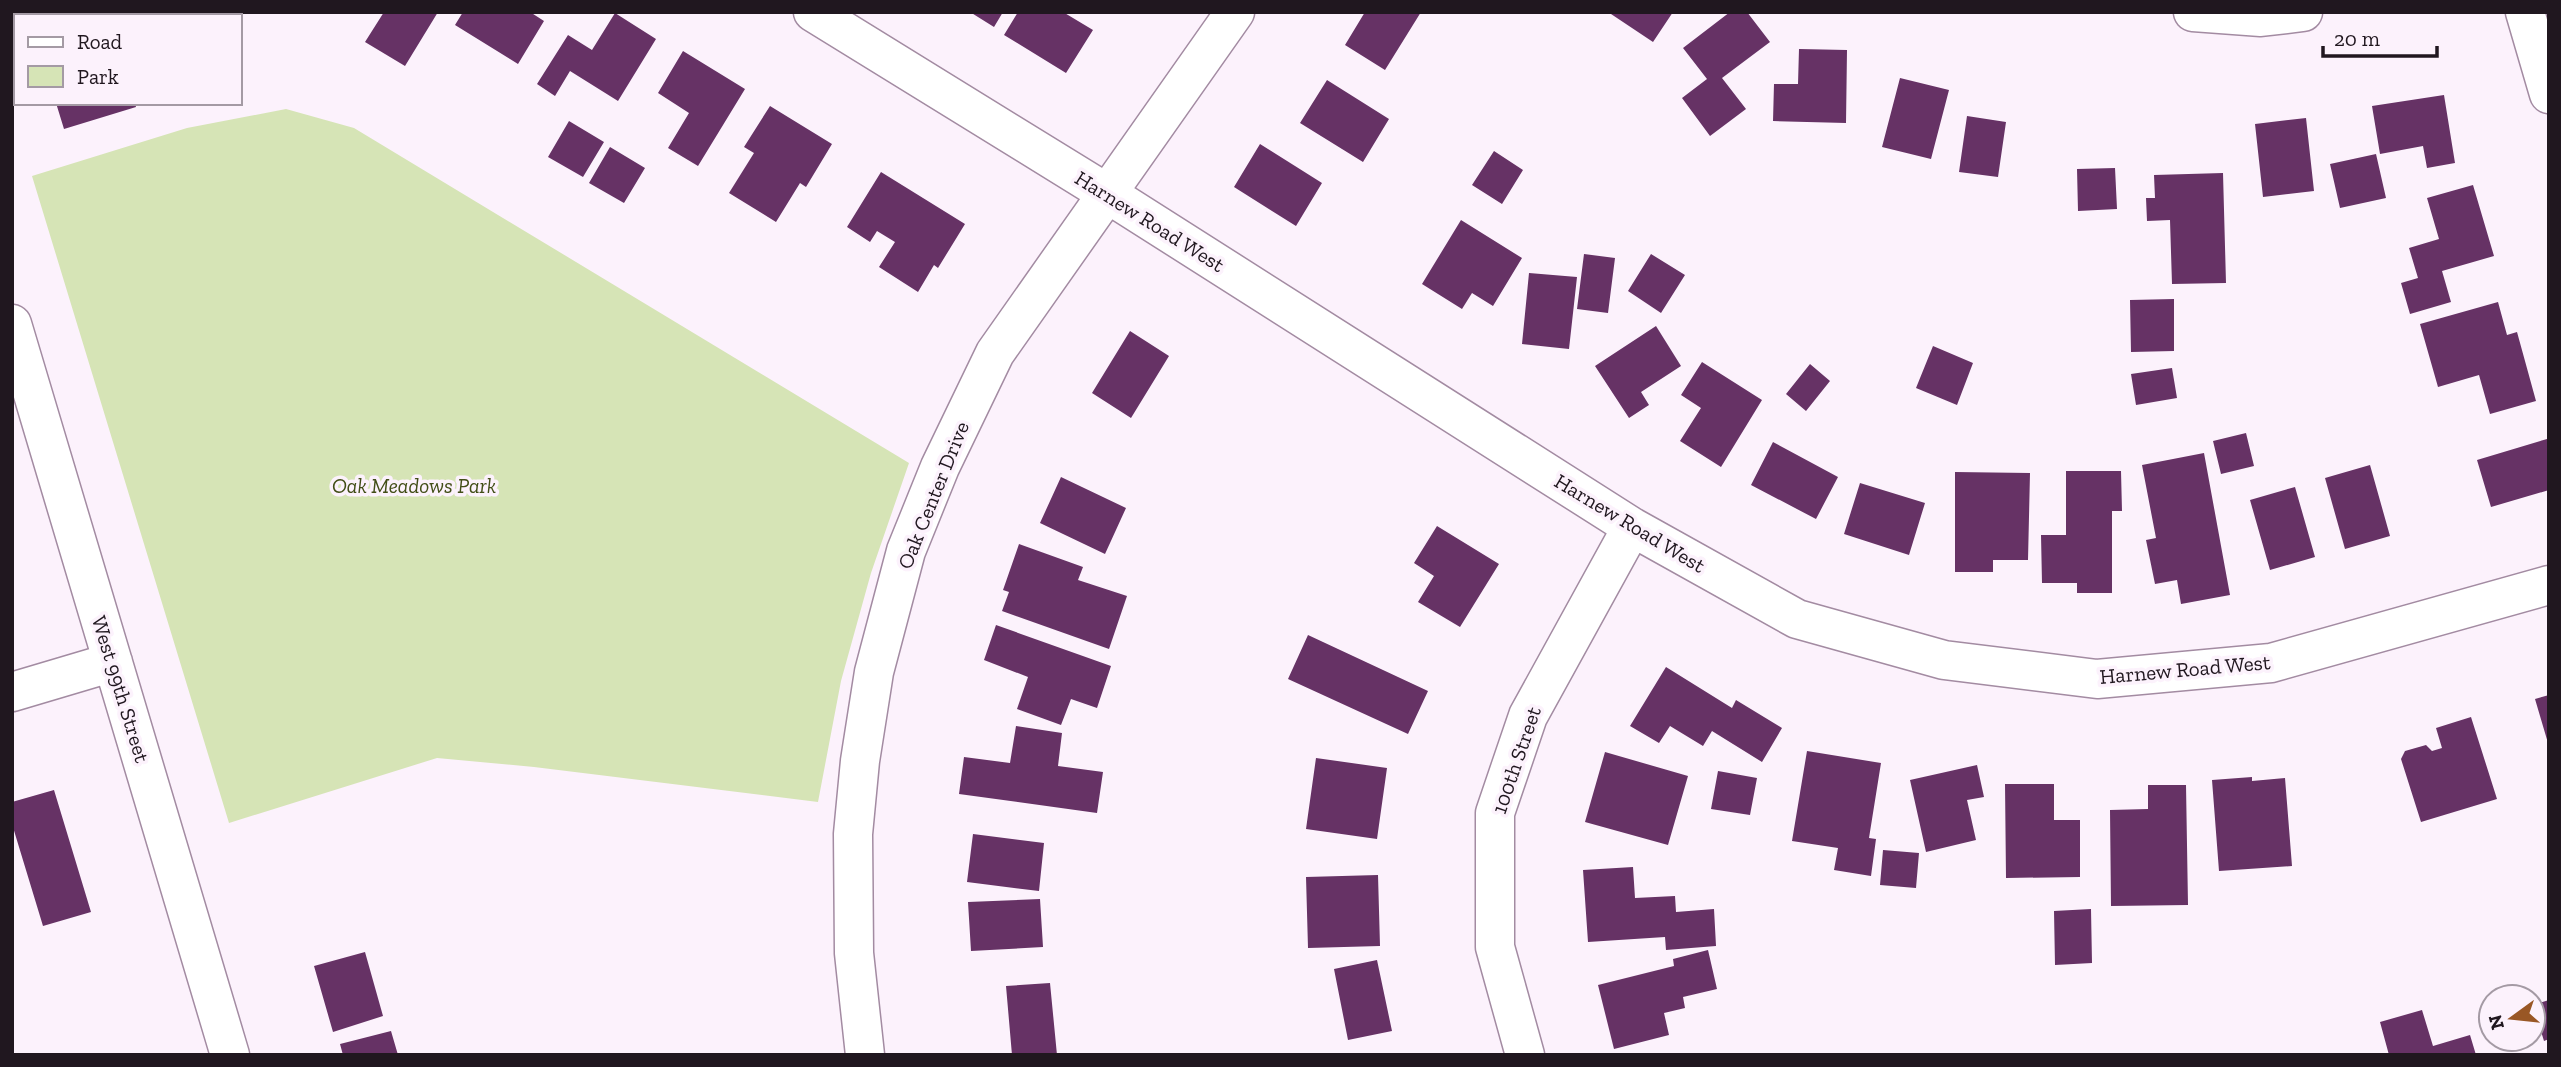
<svg xmlns="http://www.w3.org/2000/svg" width="2561" height="1067" font-family="'Zilla Slab',serif">
<style>
.green{fill:#d6e4b6}
.building{fill:#663265}
.lines{fill:none;stroke-linecap:round;stroke-linejoin:round}
.minor-casing{stroke:#a38ba2;stroke-width:41}
.minor{stroke:#fff;stroke-width:38}
.labels{text-anchor:middle;dominant-baseline:central;stroke-width:7;stroke-linejoin:round;paint-order:stroke}
.street-label{font-size:21px;fill:#20171f;stroke:#fcf2fc}
.park-label{font-size:21px;font-style:italic;fill:#424e17;stroke:#fcf2fc}
</style>
<rect width="100%" height="100%" fill="#fcf2fc"/>
<path class="green" d="M 286,109 L 354,128 L 909,463 L 871,573 L 841,681 L 818,802 L 534,767 L 437,758 L 229,823 L 32,176 L 187,128 Z"/>
<path class="building" d="M 30,12 L 108,12 L 109,16 L 31,16 Z
M 384,12 L 438,12 L 405,66 L 365,42 Z
M 463,12 L 530,12 L 544,21 L 518,64 L 455,25 Z
M 970,12 L 1003,12 L 994,27 Z
M 1018,12 L 1063,12 L 1093,30 L 1066,73 L 1004,35 Z
M 1365,12 L 1421,12 L 1385,70 L 1345,45 Z
M 1608,12 L 1673,12 L 1653,42 Z
M 1730,12 L 1747,12 L 1770,42 L 1722,78 L 1746,109 L 1710,136 L 1682,98 L 1707,79 L 1683,48 Z
M 615,13 L 656,39 L 618,101 L 570,71 L 555,96 L 537,84 L 568,35 L 592,50 Z
M 1799,49 L 1847,50 L 1846,123 L 1773,121 L 1774,84 L 1798,84 Z
M 683,51 L 745,89 L 698,166 L 668,148 L 689,113 L 658,93 Z
M 1900,78 L 1949,90 L 1931,159 L 1882,147 Z
M 1327,80 L 1389,119 L 1363,162 L 1300,123 Z
M 2444,95 L 2455,163 L 2427,168 L 2423,146 L 2380,154 L 2372,106 Z
M 56,103 L 135,103 L 136,107 L 64,129 Z
M 770,106 L 832,144 L 806,187 L 800,183 L 776,222 L 729,193 L 754,153 L 744,147 Z
M 1967,116 L 2006,122 L 1998,177 L 1959,172 Z
M 2306,118 L 2314,191 L 2263,197 L 2255,124 Z
M 569,121 L 604,142 L 583,177 L 548,157 Z
M 1260,144 L 1322,183 L 1296,226 L 1234,187 Z
M 610,147 L 645,168 L 624,203 L 589,183 Z
M 1494,151 L 1523,170 L 1502,204 L 1472,185 Z
M 2376,154 L 2386,198 L 2340,208 L 2330,164 Z
M 2115,168 L 2117,209 L 2078,211 L 2077,169 Z
M 881,172 L 965,224 L 938,268 L 934,265 L 918,292 L 879,267 L 895,242 L 877,231 L 870,242 L 847,227 Z
M 2223,173 L 2226,283 L 2172,284 L 2170,220 L 2147,221 L 2146,198 L 2155,198 L 2154,175 Z
M 2473,185 L 2494,256 L 2442,271 L 2451,302 L 2410,314 L 2401,283 L 2418,278 L 2409,248 L 2439,239 L 2427,198 Z
M 1461,220 L 1522,258 L 1493,306 L 1472,293 L 1462,309 L 1422,284 Z
M 1584,254 L 1615,258 L 1608,313 L 1577,309 Z
M 1651,254 L 1685,275 L 1661,313 L 1628,291 Z
M 1529,273 L 1577,277 L 1569,349 L 1522,344 Z
M 2174,299 L 2174,351 L 2131,352 L 2130,300 Z
M 2498,302 L 2507,335 L 2517,332 L 2536,401 L 2490,414 L 2479,375 L 2438,387 L 2420,324 Z
M 1656,326 L 1681,366 L 1641,392 L 1649,405 L 1629,418 L 1595,366 Z
M 1130,331 L 1169,356 L 1131,418 L 1092,393 Z
M 1933,346 L 1973,363 L 1957,405 L 1916,388 Z
M 1702,362 L 1762,400 L 1721,467 L 1680,441 L 1701,408 L 1681,395 Z
M 1810,364 L 1830,381 L 1806,411 L 1786,394 Z
M 2172,368 L 2177,398 L 2136,405 L 2131,374 Z
M 2246,433 L 2254,466 L 2221,474 L 2213,441 Z
M 2547,439 L 2549,490 L 2491,507 L 2477,460 Z
M 1773,442 L 1838,477 L 1816,519 L 1751,485 Z
M 2204,453 L 2230,595 L 2181,604 L 2177,580 L 2155,584 L 2146,540 L 2156,538 L 2142,465 Z
M 2370,465 L 2390,536 L 2345,549 L 2325,478 Z
M 2066,471 L 2121,471 L 2122,511 L 2112,511 L 2112,593 L 2077,593 L 2077,583 L 2042,583 L 2041,535 L 2066,535 Z
M 1955,472 L 2030,473 L 2028,560 L 1993,560 L 1993,572 L 1955,572 Z
M 1061,477 L 1126,508 L 1105,554 L 1040,523 Z
M 1860,483 L 1925,503 L 1909,555 L 1844,534 Z
M 2295,487 L 2315,557 L 2270,570 L 2250,500 Z
M 1437,526 L 1499,564 L 1460,627 L 1418,602 L 1434,576 L 1414,563 Z
M 1019,544 L 1083,567 L 1078,580 L 1127,596 L 1109,649 L 1002,611 L 1009,592 L 1003,590 Z
M 996,625 L 1111,666 L 1097,708 L 1071,699 L 1061,725 L 1017,709 L 1028,677 L 984,660 Z
M 1308,635 L 1428,691 L 1408,734 L 1288,679 Z
M 1666,667 L 1732,708 L 1736,700 L 1782,728 L 1762,762 L 1712,731 L 1703,746 L 1670,726 L 1659,743 L 1630,726 Z
M 2549,695 L 2549,743 L 2548,743 L 2535,699 Z
M 2471,717 L 2497,799 L 2421,822 L 2401,759 L 2405,751 L 2426,745 L 2432,751 L 2442,748 L 2436,728 Z
M 1016,726 L 1062,733 L 1058,766 L 1103,772 L 1097,813 L 959,794 L 964,757 L 1010,763 Z
M 1807,751 L 1881,763 L 1869,838 L 1876,839 L 1871,876 L 1834,870 L 1838,848 L 1792,841 Z
M 1605,752 L 1688,776 L 1668,845 L 1585,822 Z
M 1316,758 L 1387,768 L 1377,839 L 1306,829 Z
M 1977,765 L 1984,797 L 1967,800 L 1976,840 L 1926,852 L 1910,780 Z
M 1718,771 L 1757,778 L 1750,815 L 1711,809 Z
M 2252,777 L 2252,781 L 2285,778 L 2292,866 L 2219,871 L 2212,780 Z
M 2005,784 L 2054,784 L 2054,820 L 2080,820 L 2080,877 L 2006,878 Z
M 2148,785 L 2186,785 L 2188,905 L 2111,906 L 2110,810 L 2148,809 Z
M 54,790 L 91,912 L 43,926 L 12,824 L 12,802 Z
M 973,834 L 1044,843 L 1039,891 L 967,882 Z
M 1883,850 L 1919,853 L 1916,888 L 1880,885 Z
M 1633,867 L 1635,898 L 1675,896 L 1676,912 L 1714,909 L 1716,946 L 1666,950 L 1665,937 L 1588,942 L 1583,870 Z
M 1378,875 L 1380,946 L 1308,948 L 1306,877 Z
M 1040,899 L 1043,947 L 971,951 L 968,902 Z
M 2091,909 L 2092,963 L 2055,965 L 2054,911 Z
M 1708,950 L 1717,989 L 1683,997 L 1685,1008 L 1664,1013 L 1669,1035 L 1614,1049 L 1598,985 L 1674,966 L 1673,959 Z
M 365,952 L 383,1016 L 333,1032 L 314,966 Z
M 1377,960 L 1392,1031 L 1348,1040 L 1334,969 Z
M 1050,983 L 1057,1055 L 1012,1055 L 1006,986 Z
M 2549,1000 L 2549,1039 L 2544,1041 L 2533,1005 Z
M 2422,1010 L 2433,1046 L 2470,1035 L 2476,1055 L 2389,1055 L 2380,1022 Z
M 391,1031 L 398,1055 L 343,1055 L 340,1044 Z"/>
<g class="lines">
<g class="minor-casing">
<path id="minor" d="M 813,12 L 1108,194 L 1632,527 L 1797,619 L 1944,660 L 2097,679 L 2271,663 L 2549,585
M 2193,12 L 2261,17 L 2303,12
M 2525,12 L 2549,94
M 12,324 L 230,1055
M 12,692 L 113,662
M 865,1055 L 854,953 L 853,834 L 860,761 L 874,672 L 906,551 L 940,467 L 995,353 L 1235,12
M 1525,1055 L 1495,947 L 1495,813 L 1528,716 L 1632,527"/>
</g>
<use href="#minor" class="minor"/>
</g>
<g class="labels">
<g class="street-label">
<text transform="translate(1150 221) rotate(32)">Harnew Road West</text>
<text transform="translate(933 495) rotate(-68)">Oak Center Drive</text>
<text transform="translate(1630 523) rotate(31)">Harnew Road West</text>
<text transform="translate(2185 669) rotate(-5)">Harnew Road West</text>
<text transform="translate(121 689) rotate(73)">West 99th Street</text>
<text transform="translate(1516 760) rotate(-71)">100th Street</text>
</g>
<g class="park-label">
<text x="414" y="485">Oak Meadows Park</text>
</g>
</g>
<rect width="2561" height="1067" fill="none" stroke="#20171f" stroke-width="28"/>
<rect x="14" y="14" width="228" height="91" fill="#fcf2fc" stroke="#a49aa4" stroke-width="2"/>
<rect x="28" y="37" width="35" height="10" fill="#ffffff" stroke="#a49aa4" stroke-width="2"/>
<text x="77" y="49" font-size="21" fill="#20171f">Road</text>
<rect x="28" y="66" width="35" height="21" fill="#d6e4b6" stroke="#a49aa4" stroke-width="2"/>
<text x="77" y="84" font-size="21" fill="#20171f">Park</text>
<g transform="translate(2512 1018) rotate(255)"><circle r="33" fill="#fcf2fc" stroke="#a49aa4" stroke-width="2"/>
<path d="M0-5L12 26L0 18L-12 26Z" fill="#995725"/>
<text y="-10" font-size="19" font-weight="bold" text-anchor="middle" fill="#20171f">N</text>
</g>
<path d="M2323 46v10h114v-10" fill="none" stroke="#20171f" stroke-width="3.5"/>
<text x="2334" y="46" font-size="21" fill="#20171f" stroke="#fcf2fc" stroke-width="5" paint-order="stroke">20 m</text>
</svg>
